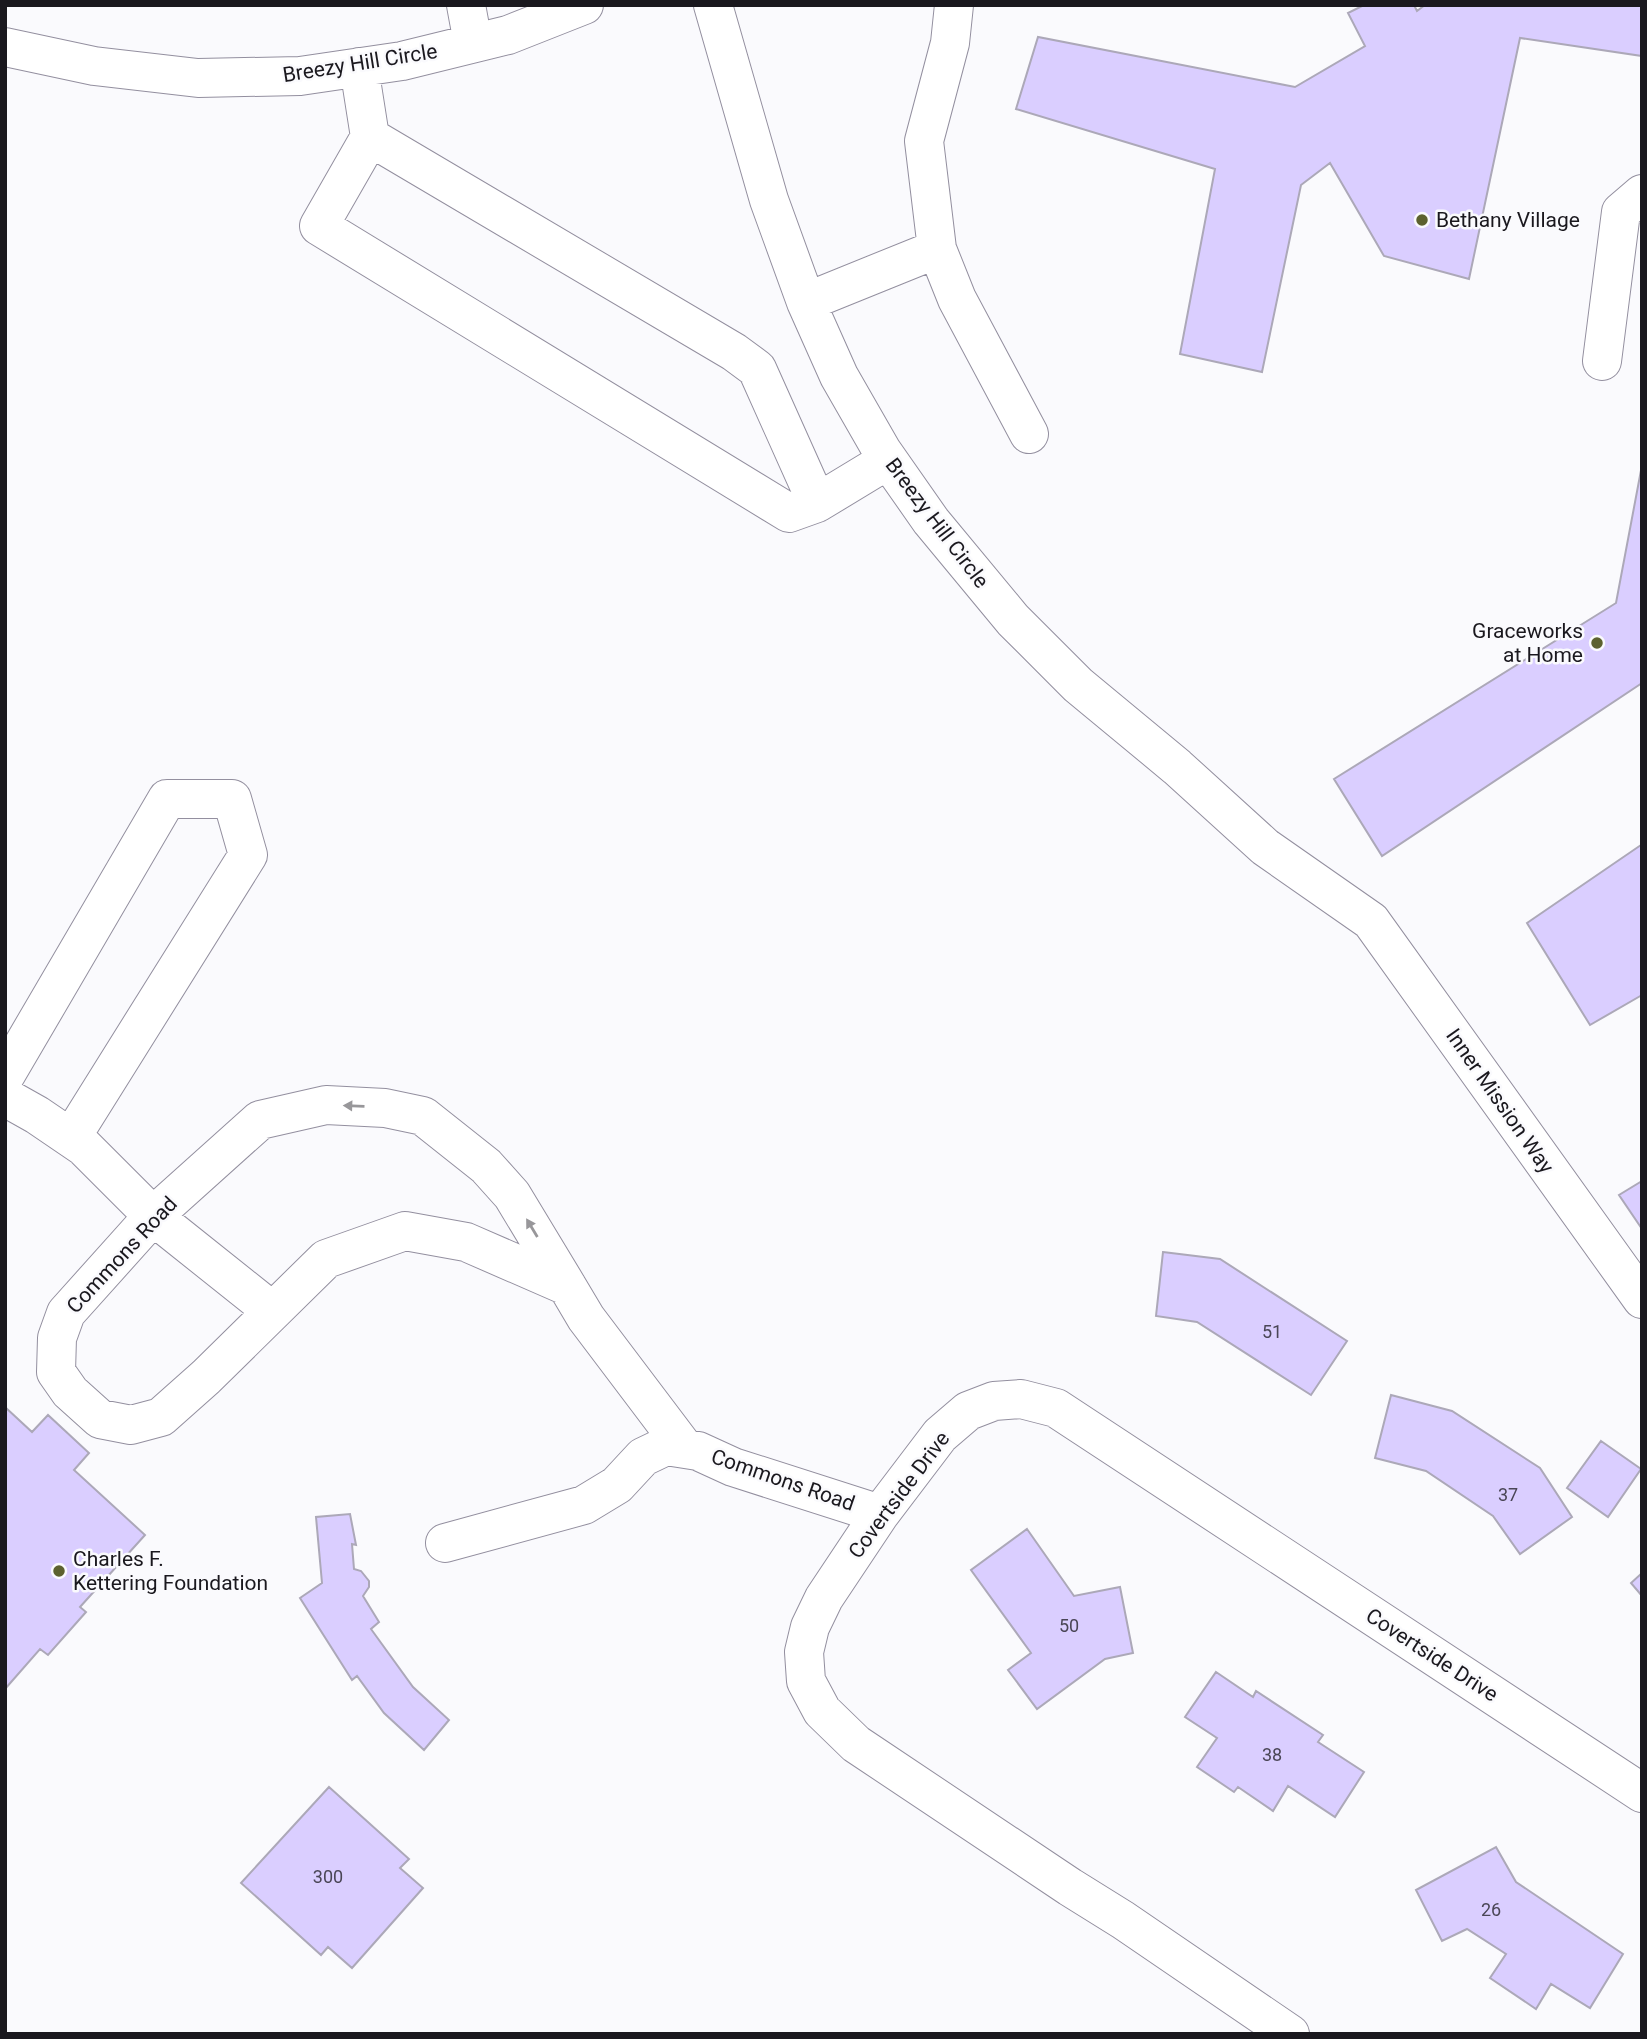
<svg xmlns="http://www.w3.org/2000/svg" width="1647" height="2039" font-family="Roboto,sans-serif">
<style>
.building{fill:#daceff;stroke:#aca8b8;stroke-width:2}
.lines{fill:none;stroke-linecap:round;stroke-linejoin:round}
.minor-casing{stroke:#938f9f;stroke-width:40}
.minor{stroke:#fff;stroke-width:38}
.oneway{fill:#98979a}
.poi-dot{fill:#5c612f;stroke:#fafafd;stroke-width:2.5}
.labels{text-anchor:middle;dominant-baseline:central;stroke-width:5;stroke-linejoin:round;paint-order:stroke}
.number-label{font-size:18px;fill:#4a4656}
.street-label{font-size:21px;fill:#1a181e;stroke:#fafafd}
.poi-label{font-size:21px;fill:#1a181e;stroke:#fafafd;text-anchor:start}
</style>
<rect width="100%" height="100%" fill="#fafafd"/>
<path class="building" d="M 1364,5 L 1414,5 L 1417,11 L 1425,5 L 1642,5 L 1642,56 L 1520,38 L 1469,279 L 1384,256 L 1330,163 L 1301,185 L 1262,372 L 1180,354 L 1215,169 L 1016,109 L 1038,37 L 1295,87 L 1365,46 L 1348,13 Z
M 1642,465 L 1642,683 L 1382,856 L 1334,779 L 1616,603 Z
M 1642,840 L 1642,995 L 1590,1025 L 1527,923 L 1641,845 Z
M 1642,1181 L 1642,1229 L 1619,1195 Z
M 1163,1252 L 1220,1259 L 1347,1341 L 1311,1395 L 1197,1322 L 1156,1316 Z
M 1391,1395 L 1452,1411 L 1540,1468 L 1572,1517 L 1520,1554 L 1493,1516 L 1426,1471 L 1375,1458 Z
M 5,1407 L 32,1432 L 48,1415 L 89,1453 L 74,1470 L 145,1535 L 80,1607 L 86,1612 L 48,1655 L 40,1649 L 5,1689 Z
M 1601,1441 L 1641,1469 L 1608,1517 L 1567,1488 Z
M 350,1514 L 356,1545 L 352,1544 L 354,1569 L 361,1571 L 369,1581 L 369,1587 L 363,1596 L 379,1622 L 371,1629 L 413,1687 L 449,1720 L 424,1750 L 384,1713 L 357,1676 L 352,1680 L 300,1598 L 322,1583 L 316,1517 Z
M 1027,1529 L 1074,1596 L 1120,1587 L 1133,1653 L 1105,1659 L 1037,1709 L 1008,1670 L 1031,1653 L 971,1570 Z
M 1642,1573 L 1642,1596 L 1631,1583 Z
M 1216,1672 L 1253,1697 L 1256,1691 L 1323,1735 L 1318,1742 L 1364,1772 L 1335,1817 L 1288,1786 L 1273,1811 L 1238,1787 L 1234,1792 L 1197,1767 L 1217,1738 L 1185,1717 Z
M 329,1787 L 409,1859 L 400,1868 L 423,1888 L 352,1968 L 328,1947 L 321,1955 L 241,1883 Z
M 1496,1847 L 1516,1882 L 1623,1954 L 1590,2008 L 1551,1984 L 1536,2009 L 1490,1978 L 1506,1954 L 1467,1929 L 1442,1941 L 1416,1890 Z"/>
<g class="lines">
<g class="minor-casing">
<path id="minor" d="M 466,5 L 473,43
M 713,5 L 769,200 L 806,302 L 839,376 L 882,451 L 931,521 L 1013,620 L 1078,685 L 1177,767 L 1265,847 L 1371,921 L 1642,1299
M 954,5 L 950,43 L 924,141 L 937,249 L 957,299 L 1029,434
M 5,47 L 94,66 L 198,78 L 300,76 L 402,61 L 508,35 L 584,5
M 359,67 L 370,137 L 734,352 L 757,369 L 817,503 L 888,460
M 370,137 L 319,226 L 789,513 L 817,503
M 806,302 L 937,249
M 1602,361 L 1621,212 L 1642,194
M 5,1076 L 167,799 L 232,799 L 248,855 L 71,1138
M 5,1097 L 37,1115 L 84,1147 L 153,1216 L 272,1311
M 567,1286 L 466,1242 L 405,1231 L 326,1259 L 206,1377 L 161,1417 L 131,1425 L 100,1419 L 70,1392 L 56,1372 L 57,1338 L 66,1313 L 153,1216 L 260,1120 L 326,1105 L 385,1108 L 423,1116 L 486,1166 L 512,1195 L 567,1286 L 586,1318 L 685,1449
M 445,1543 L 584,1505 L 617,1485 L 643,1457 L 666,1446 L 698,1451 L 733,1467 L 880,1514
M 1290,2034 L 1123,1920 L 1070,1887 L 856,1744 L 822,1711 L 806,1681 L 804,1652 L 810,1627 L 824,1598 L 880,1514 L 940,1435 L 968,1411 L 994,1401 L 1021,1399 L 1056,1408 L 1642,1793"/>
</g>
<use href="#minor" class="minor"/>
</g>
<defs><path id="oneway-solid" d="M-6-.8H1V-3.2L6.5 0L1 3.2V.8H-6Z" transform="scale(1.75)"/></defs>
<g class="oneway">
<use href="#oneway-solid" transform="translate(354 1106) rotate(-178)"/>
<use href="#oneway-solid" transform="translate(532 1228) rotate(-121)"/>
</g>
<g class="poi-dot">
<circle cx="1422" cy="220" r="7"/>
<circle cx="1597" cy="643" r="7"/>
<circle cx="59" cy="1571" r="7"/>
</g>
<g class="labels">
<g class="number-label">
<text x="1272" y="1331">51</text>
<text x="1508" y="1494">37</text>
<text x="1069" y="1625">50</text>
<text x="1272" y="1754">38</text>
<text x="328" y="1876">300</text>
<text x="1491" y="1909">26</text>
</g>
<g class="street-label">
<text transform="translate(360 63) rotate(-9)">Breezy Hill Circle</text>
<text transform="translate(937 523) rotate(53)">Breezy Hill Circle</text>
<text transform="translate(1500 1101) rotate(55)">Inner Mission Way</text>
<text transform="translate(122 1255) rotate(-47)">Commons Road</text>
<text transform="translate(783 1480) rotate(19)">Commons Road</text>
<text transform="translate(899 1495) rotate(-53)">Covertside Drive</text>
<text transform="translate(1432 1655) rotate(33)">Covertside Drive</text>
</g>
<g class="poi-label">
<text x="1436" y="220">Bethany Village</text>
<text x="1583" y="631" text-anchor="end">Graceworks<tspan x="1583" dy="24">at Home</tspan></text>
<text x="73" y="1559">Charles F.<tspan x="73" dy="24">Kettering Foundation</tspan></text>
</g>
</g>
<rect width="1647" height="2039" fill="none" stroke="#1a181e" stroke-width="14"/>
</svg>
